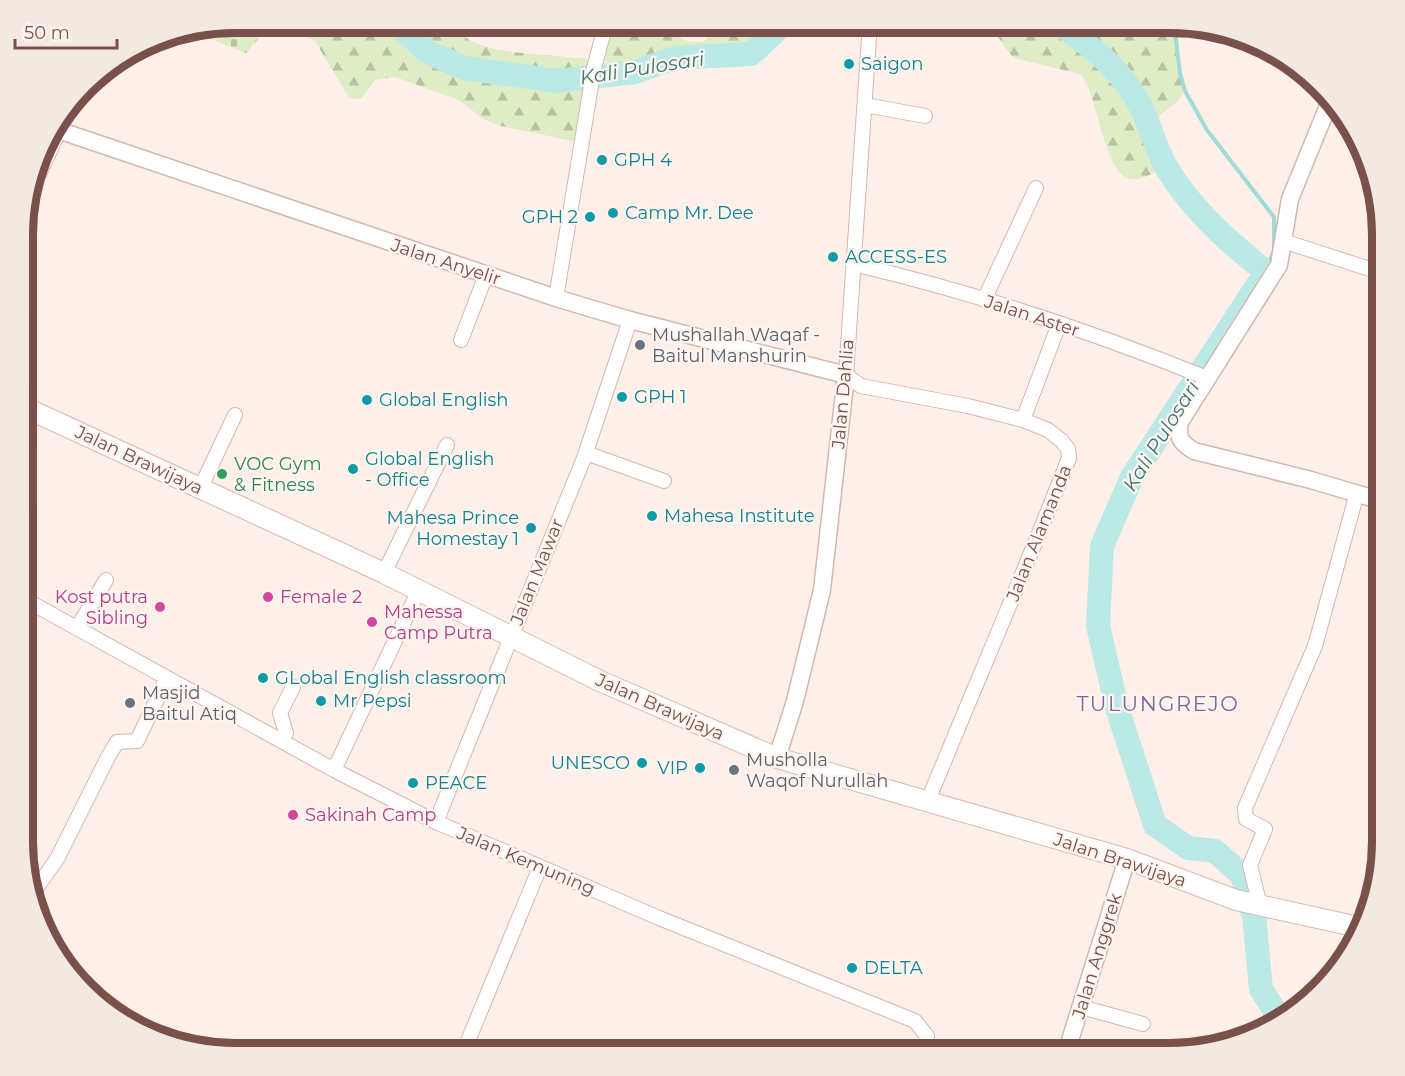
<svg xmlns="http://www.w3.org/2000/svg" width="1405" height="1076" font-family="Montserrat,sans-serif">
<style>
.forest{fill:url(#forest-firs)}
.cemetery{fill:url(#cemetery-stones)}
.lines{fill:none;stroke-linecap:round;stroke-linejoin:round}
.stream{stroke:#a0dbd7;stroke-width:4}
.river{stroke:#bbe9e5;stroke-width:24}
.minor-casing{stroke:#d3b7af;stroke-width:16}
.tertiary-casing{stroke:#d3b7af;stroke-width:19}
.secondary-casing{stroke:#d9b8af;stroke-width:22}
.minor{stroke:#fff;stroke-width:14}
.tertiary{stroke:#fff;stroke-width:16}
.secondary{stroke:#fff;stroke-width:20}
.culture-dot{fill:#0f9aa8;stroke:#fff5f0;stroke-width:2}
.worship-dot{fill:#6b7280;stroke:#fff5f0;stroke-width:2}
.leisure-dot{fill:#2e9e5b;stroke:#fff5f0;stroke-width:2}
.hotel-dot{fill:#d1479c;stroke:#fff5f0;stroke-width:2}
.labels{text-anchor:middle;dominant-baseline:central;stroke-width:4.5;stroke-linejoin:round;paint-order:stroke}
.culture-label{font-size:18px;fill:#0d838f;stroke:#fff5f0;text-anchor:start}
.street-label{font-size:18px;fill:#7a504a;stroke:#fff5f0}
.worship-label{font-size:18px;fill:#5b616d;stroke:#fff5f0;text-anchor:start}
.leisure-label{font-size:18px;fill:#27864d;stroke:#fff5f0;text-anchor:start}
.hotel-label{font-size:18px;fill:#b23c85;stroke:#fff5f0;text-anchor:start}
.water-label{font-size:20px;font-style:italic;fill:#397874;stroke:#fff5f0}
.quarter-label{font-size:21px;letter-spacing:1.5px;fill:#7e669d;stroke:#fff5f0}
.rim{fill:none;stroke:#7a504a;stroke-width:8}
</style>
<defs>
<pattern id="forest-firs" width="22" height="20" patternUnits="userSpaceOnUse" patternTransform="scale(1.5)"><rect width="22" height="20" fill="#deedc5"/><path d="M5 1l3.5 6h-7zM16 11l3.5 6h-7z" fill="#b9c2a2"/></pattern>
<pattern id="cemetery-stones" width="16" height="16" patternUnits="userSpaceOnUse" patternTransform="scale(1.5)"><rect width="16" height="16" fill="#deedc5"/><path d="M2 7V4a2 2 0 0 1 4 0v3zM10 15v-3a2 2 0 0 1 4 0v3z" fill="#b9c2a2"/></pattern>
</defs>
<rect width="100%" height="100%" fill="#fef0e8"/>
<path class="forest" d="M 335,23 L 457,23 C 460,30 464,37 471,41 C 497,55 555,54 586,59 L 594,68 L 582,143 L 501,126 L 483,119 L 459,100 L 395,77 L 375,80 L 361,99 L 349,98 L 315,41 Z
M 606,23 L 703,23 L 679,27 L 681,38 L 689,42 L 704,42 L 721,23 C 736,23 752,26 762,38 L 761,44 L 751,54 L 675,58 L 616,75 L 603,57 Z
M 983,23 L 1174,23 L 1180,73 L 1185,91 L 1178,101 L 1148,125 L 1165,166 C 1156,171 1143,181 1131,179 C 1103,174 1099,95 1080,74 L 1014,58 C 1001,45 1001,35 983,23 Z"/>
<path class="cemetery" d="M 235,23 L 335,23 L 315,41 L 281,25 L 270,25 L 246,53 L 188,30 Z"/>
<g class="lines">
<path class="stream" d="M 1174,23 L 1180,73 L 1185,91 L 1207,130 L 1274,217 L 1274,250 L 1266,271"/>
<path class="river" d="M 396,23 L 428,52 L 464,68 L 557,81 L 635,72 L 675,58 L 751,54 L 784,23
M 1058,23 C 1092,47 1125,72 1143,111 C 1152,130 1156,151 1168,170 C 1192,210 1230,243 1266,272 L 1132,477 L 1102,546 L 1098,626 L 1117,708 L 1155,825 L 1188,848 L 1215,851 L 1242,875 L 1254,915 L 1261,989 L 1280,1019"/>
<g class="minor-casing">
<path id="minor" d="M 870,23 L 846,375 L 861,386 L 968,406 L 1023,420 L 1048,430 L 1062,441 L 1068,449 L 1069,458 C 1024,574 974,688 927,803
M 865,105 L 925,116
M 24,207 L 72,103
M 1283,241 L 1382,273
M 853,264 C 973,292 1093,332 1207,378
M 556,298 L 594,68 L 606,23
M 984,300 L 1036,188
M 461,340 L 486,275
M 1023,420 L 1059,324
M 586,453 L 664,481
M 200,489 L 235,415
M 384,573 L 447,445
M 24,599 L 334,770 L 436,822 L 659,918 L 915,1021 L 927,1036 L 924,1053
M 77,628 L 106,580
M 283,741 L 286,733 L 280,713 L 293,687
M 334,770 L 419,590
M 436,822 L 584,458 L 630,320
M 33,893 L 57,859 L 108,757 L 117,742 L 137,741 L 167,678
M 1260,906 L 1250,865 L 1265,829 L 1246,819 L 1245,808 L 1315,646 L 1357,493
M 1360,927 L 1378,872
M 1081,1007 L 1143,1024
M 463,1053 L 540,867"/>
</g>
<g class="tertiary-casing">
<path id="tertiary" d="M 1330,101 L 1290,199 L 1279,265 L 1180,422 C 1177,438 1181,443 1194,451 L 1311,480 L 1382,501
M 52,128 L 556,298 L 630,320 L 846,375 L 822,590 L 795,701 L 777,758
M 1066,1053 L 1127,859"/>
</g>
<g class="secondary-casing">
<path id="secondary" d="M 24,407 L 384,573 L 600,681 L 777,758 L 1127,859 L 1236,900 L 1363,928"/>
</g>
<use href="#minor" class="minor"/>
<use href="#tertiary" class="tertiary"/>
<use href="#secondary" class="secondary"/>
</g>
<g class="culture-dot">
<circle cx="849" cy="64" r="6"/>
<circle cx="602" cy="160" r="6"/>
<circle cx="613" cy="213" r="6"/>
<circle cx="590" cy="217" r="6"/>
<circle cx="833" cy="257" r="6"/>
<circle cx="622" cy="397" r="6"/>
<circle cx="367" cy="400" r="6"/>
<circle cx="353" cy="469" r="6"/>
<circle cx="652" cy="516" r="6"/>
<circle cx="531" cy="528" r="6"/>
<circle cx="263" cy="678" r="6"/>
<circle cx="321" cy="701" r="6"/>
<circle cx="642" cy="763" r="6"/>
<circle cx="700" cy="768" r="6"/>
<circle cx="413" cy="783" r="6"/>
<circle cx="852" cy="968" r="6"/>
</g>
<g class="worship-dot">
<circle cx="640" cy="345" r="6"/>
<circle cx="130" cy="703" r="6"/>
<circle cx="734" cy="770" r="6"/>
</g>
<circle class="leisure-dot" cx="222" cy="474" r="6"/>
<g class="hotel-dot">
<circle cx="268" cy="597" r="6"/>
<circle cx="160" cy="607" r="6"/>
<circle cx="372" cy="622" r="6"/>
<circle cx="293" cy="815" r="6"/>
</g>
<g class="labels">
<g class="culture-label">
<text x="861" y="64">Saigon</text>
<text x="614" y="160">GPH 4</text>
<text x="625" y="213">Camp Mr. Dee</text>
<text x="578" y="217" text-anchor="end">GPH 2</text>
<text x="845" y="257">ACCESS-ES</text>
<text x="634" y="397">GPH 1</text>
<text x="379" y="400">Global English</text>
<text x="365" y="459">Global English<tspan x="365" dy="21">- Office</tspan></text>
<text x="664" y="516">Mahesa Institute</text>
<text x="519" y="518" text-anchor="end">Mahesa Prince<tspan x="519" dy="21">Homestay 1</tspan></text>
<text x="275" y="678">GLobal English classroom</text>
<text x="333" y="701">Mr Pepsi</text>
<text x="630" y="763" text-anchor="end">UNESCO</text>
<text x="688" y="768" text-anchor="end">VIP</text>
<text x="425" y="783">PEACE</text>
<text x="864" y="968">DELTA</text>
</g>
<g class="street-label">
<text transform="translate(446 262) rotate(18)">Jalan Anyelir</text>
<text transform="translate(1032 316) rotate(18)">Jalan Aster</text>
<text transform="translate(843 394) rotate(-85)">Jalan Dahlia</text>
<text transform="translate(139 460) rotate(25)">Jalan Brawijaya</text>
<text transform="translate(1039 533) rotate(-68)">Jalan Alamanda</text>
<text transform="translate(537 572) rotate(-68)">Jalan Mawar</text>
<text transform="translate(660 707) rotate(24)">Jalan Brawijaya</text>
<text transform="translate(1120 860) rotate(18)">Jalan Brawijaya</text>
<text transform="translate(526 861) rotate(23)">Jalan Kemuning</text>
<text transform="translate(1097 956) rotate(-73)">Jalan Anggrek</text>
</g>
<g class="worship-label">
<text x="652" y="335">Mushallah Waqaf -<tspan x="652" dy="21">Baitul Manshurin</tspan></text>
<text x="142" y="693">Masjid<tspan x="142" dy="21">Baitul Atiq</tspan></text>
<text x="746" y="760">Musholla<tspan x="746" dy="21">Waqof Nurullah</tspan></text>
</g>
<g class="leisure-label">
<text x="234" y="464">VOC Gym<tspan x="234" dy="21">&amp; Fitness</tspan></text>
</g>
<g class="hotel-label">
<text x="148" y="597" text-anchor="end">Kost putra<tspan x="148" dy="21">Sibling</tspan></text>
<text x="280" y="597">Female 2</text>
<text x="384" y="612">Mahessa<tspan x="384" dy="21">Camp Putra</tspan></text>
<text x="305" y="815">Sakinah Camp</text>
</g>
<g class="water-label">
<text transform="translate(642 68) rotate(-9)">Kali Pulosari</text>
<text transform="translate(1161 436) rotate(-58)">Kali Pulosari</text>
</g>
<g class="quarter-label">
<text x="1158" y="703">TULUNGREJO</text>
</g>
</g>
<path d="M0 0H1405V1076H0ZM235 33H1170A202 202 0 0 1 1372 235V841A202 202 0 0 1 1170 1043H235A202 202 0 0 1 33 841V235A202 202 0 0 1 235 33Z" fill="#f4e8e3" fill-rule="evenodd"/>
<path class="rim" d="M235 33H1170A202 202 0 0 1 1372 235V841A202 202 0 0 1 1170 1043H235A202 202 0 0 1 33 841V235A202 202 0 0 1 235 33Z"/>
<path d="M15 39v9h102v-9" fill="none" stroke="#7a504a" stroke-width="3"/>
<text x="24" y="39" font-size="18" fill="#7a504a" stroke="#fff5f0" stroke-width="4.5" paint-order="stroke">50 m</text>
</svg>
